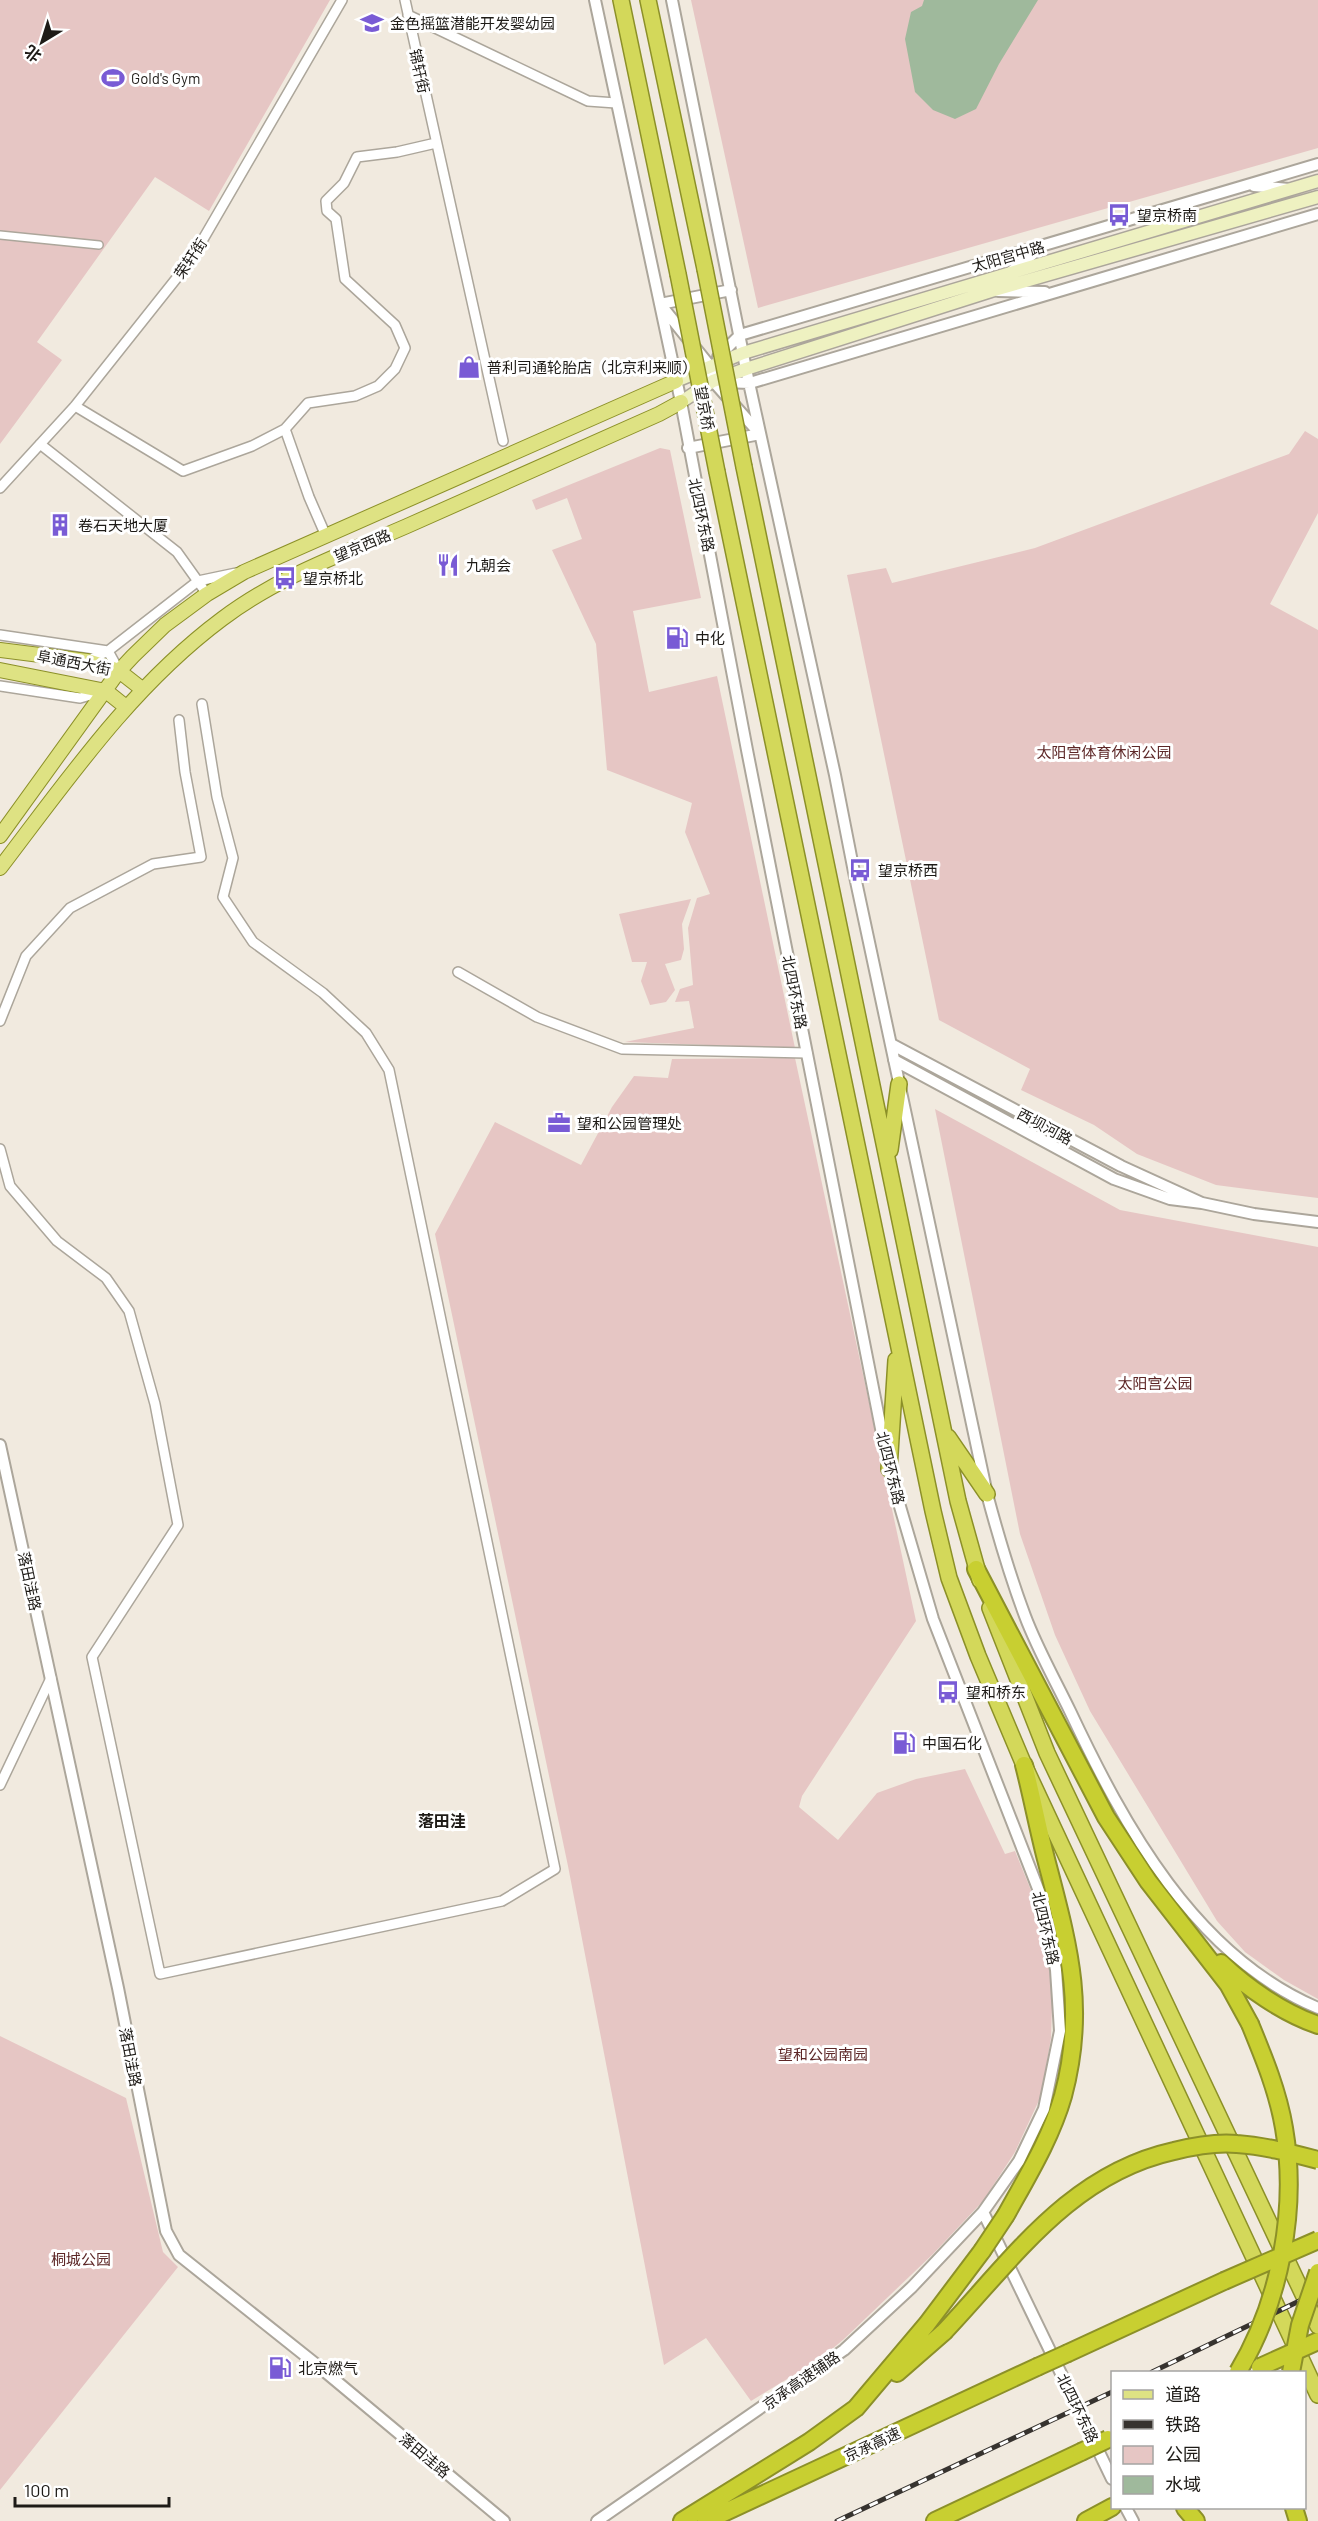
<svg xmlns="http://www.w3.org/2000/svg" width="1318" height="2521" font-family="Barlow,'Noto Sans SC',sans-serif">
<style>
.green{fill:#e6c6c4}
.water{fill:#9fb99c}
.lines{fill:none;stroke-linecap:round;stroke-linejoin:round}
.pedestrian-casing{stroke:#aca69b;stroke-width:10}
.minor-casing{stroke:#aca69b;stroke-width:12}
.tertiary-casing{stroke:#aca69b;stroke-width:14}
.secondary-casing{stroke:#aca69b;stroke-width:15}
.primary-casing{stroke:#8c9028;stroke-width:16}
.trunk-casing{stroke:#8c9028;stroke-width:18}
.motorway-casing{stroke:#8c9028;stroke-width:20}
.pedestrian{stroke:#fff;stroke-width:7}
.minor{stroke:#fff;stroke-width:9}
.tertiary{stroke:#fff;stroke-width:10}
.secondary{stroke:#eef1c1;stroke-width:12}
.primary{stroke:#dee283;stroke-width:14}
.trunk{stroke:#d3d85a;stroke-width:15}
.motorway{stroke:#c8cf31;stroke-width:16}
.rail-casing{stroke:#37332f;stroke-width:5}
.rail{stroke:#fff;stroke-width:3;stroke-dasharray:9;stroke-linecap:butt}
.trunk-bridge-casing{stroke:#8c9028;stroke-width:18;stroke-linecap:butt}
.motorway-bridge-casing{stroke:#8c9028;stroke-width:20;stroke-linecap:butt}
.trunk-bridge{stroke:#d3d85a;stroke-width:15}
.motorway-bridge{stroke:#c8cf31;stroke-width:16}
.labels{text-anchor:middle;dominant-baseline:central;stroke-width:6;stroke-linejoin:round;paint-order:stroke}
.poi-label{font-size:15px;fill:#1e1b17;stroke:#fff;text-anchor:start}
.street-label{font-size:15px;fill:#1e1b17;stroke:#fff}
.park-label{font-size:15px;fill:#5d2727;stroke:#fff}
.neighbourhood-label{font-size:16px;font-weight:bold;fill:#1e1b17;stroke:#fff}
</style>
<rect width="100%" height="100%" fill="#f1eadf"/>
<path class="green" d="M 0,0 L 330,0 L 209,211 L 155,177 L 37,342 L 62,360 L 0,444 Z
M 691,0 L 1318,0 L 1318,148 L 758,308 Z
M 1305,431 L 1318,439 L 1318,513 L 1270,604 L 1318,630 L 1318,1198 L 1216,1185 L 1137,1154 L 1094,1125 L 1021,1090 L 1030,1069 L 939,1020 L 847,575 L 886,568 L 892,583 L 1035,548 L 1289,454 Z
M 660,448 L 670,450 L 701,598 L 633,611 L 649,692 L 717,676 L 795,1048 L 625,1042 L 694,1028 L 689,1001 L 675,1002 L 680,989 L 693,985 L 688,928 L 697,898 L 710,894 L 685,832 L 692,803 L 607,770 L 596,644 L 552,550 L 582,539 L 567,498 L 536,510 L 532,500 Z
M 691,899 L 682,924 L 684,949 L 681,960 L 665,964 L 675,990 L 666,1002 L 650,1005 L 641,981 L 647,962 L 632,962 L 619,914 Z
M 795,1058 L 916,1621 L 802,1796 L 799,1807 L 838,1840 L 877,1793 L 916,1779 L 965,1769 L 1005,1854 L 1015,1851 L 1043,1920 L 1053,1974 L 1051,2038 L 1041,2096 L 1015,2152 L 983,2201 L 933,2254 L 844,2339 L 820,2359 L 751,2401 L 706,2338 L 664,2365 L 568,1866 L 435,1234 L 495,1122 L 581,1165 L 612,1107 L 634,1076 L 668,1078 L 672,1059 Z
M 935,1109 L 1120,1210 L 1318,1247 L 1318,1999 L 1284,1980 L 1245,1952 L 1217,1921 L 1090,1711 L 1055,1635 L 1020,1534 Z
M 0,2036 L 126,2098 L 163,2252 L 178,2267 L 0,2490 Z"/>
<path class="water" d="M 924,0 L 1038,0 L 999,64 L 976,109 L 955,119 L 933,110 L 915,92 L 905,39 L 911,12 L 922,6 Z"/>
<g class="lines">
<g class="pedestrian-casing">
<path id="pedestrian" d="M 0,235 L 99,245"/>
</g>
<g class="minor-casing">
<path id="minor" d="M 405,0 L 503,441
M 408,15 L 588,101 L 616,103
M 75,406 L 183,471 L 252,446 L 285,429 L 308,403 L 355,396 L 378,386 L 395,369 L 405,348 L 395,325 L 345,279 L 336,219 L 327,211 L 326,201 L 344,183 L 357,157 L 397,152 L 436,143
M 285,429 L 309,497 L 326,536
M 40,444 L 177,552 L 207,594
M 0,488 L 75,406 L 191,260 L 342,0
M 0,635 L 108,651 L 119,671
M 87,661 L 108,651 L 198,581 L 236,573
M 0,686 L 80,698 L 101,692
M 458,972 L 537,1017 L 622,1049 L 807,1053
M 0,1021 L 26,956 L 70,908 L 153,864 L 201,857 L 185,772 L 179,720
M 0,1149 L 10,1186 L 57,1241 L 106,1278 L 129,1311 L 155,1404 L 178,1525 L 92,1657 L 160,1974 L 502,1901 L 555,1869 L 389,1070 L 366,1033 L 323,993 L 253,942 L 223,897 L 233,858 L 217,797 L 202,704
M 0,1785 L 51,1678"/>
</g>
<g class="tertiary-casing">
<path id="tertiary" d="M 595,0 L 681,402 L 747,750 L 889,1469 L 933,1619 L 1044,1904 L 1056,1970 L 1060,2031 L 1044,2109 L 1019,2161 L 983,2212 L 912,2287 L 844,2350 L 597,2521
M 672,0 L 746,369 L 835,775 L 854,872 L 987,1494 C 998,1535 1010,1576 1025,1616 C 1037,1648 1055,1680 1070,1711 C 1124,1826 1195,1956 1318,2008
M 1254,186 L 1289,189
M 1012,271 L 1039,249
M 731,290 L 660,304 L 709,365 L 713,381 L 760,434
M 998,291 L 1045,292
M 718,357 L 740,335 L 1318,164
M 722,382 L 750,383 L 1318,214
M 688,448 L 760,434
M 891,1044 L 1121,1166 L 1202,1203 L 1170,1199 L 1114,1179 L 894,1060
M 1202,1203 L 1254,1214 L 1318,1222
M 0,1445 L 118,1988 L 166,2231 L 179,2255 L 317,2365 L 504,2521
M 983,2212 L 1112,2479
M 1126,2508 L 1133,2521"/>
</g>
<g class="secondary-casing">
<path id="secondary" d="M 676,381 L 743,353 L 1318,181
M 681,402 L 713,381 L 746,369 L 991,291 L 1318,197"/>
</g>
<g class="primary-casing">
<path id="primary" d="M 0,650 L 87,661 L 119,671 L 142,689
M 0,670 L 106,691 L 126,707
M 0,836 L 119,671 L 133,656 L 165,625 L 207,594 L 244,572 L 676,381
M 0,868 C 68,779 132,686 222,619 C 279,576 343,554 407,526 C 492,489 576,451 659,414 L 681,402"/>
</g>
<g class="trunk-casing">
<path id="trunk" d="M 621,0 L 678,274
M 648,0 L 705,269
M 744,467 L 958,1501 L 980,1580
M 717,472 L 933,1511 L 949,1578 L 978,1656 L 1024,1765 L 1318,2395
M 890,1150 L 899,1084
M 948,1437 L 987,1494
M 889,1469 L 896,1360
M 990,1608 L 1047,1753 L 1318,2326"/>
</g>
<g class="motorway-casing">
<path id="motorway" d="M 976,1569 L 1106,1817 L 1148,1881 L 1228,1984 L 1250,2024
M 1221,1963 C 1247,1988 1283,2013 1318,2025
M 1006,2215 C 1027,2177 1051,2138 1063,2096 C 1087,2007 1068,1944 1046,1859 C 1038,1828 1032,1796 1024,1765
M 1068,2353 L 1224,2281
M 897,2373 L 944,2332
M 1185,2508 L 1196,2521
M 1294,2508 L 1298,2521
M 682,2521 L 809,2442 L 856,2408 L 927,2324 L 982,2251
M 706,2521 L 1037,2367
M 935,2521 L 1081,2452
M 1086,2521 L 1112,2507"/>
</g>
<use href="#pedestrian" class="pedestrian"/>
<use href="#minor" class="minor"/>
<use href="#tertiary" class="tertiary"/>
<use href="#secondary" class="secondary"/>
<use href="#primary" class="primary"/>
<use href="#trunk" class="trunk"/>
<use href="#motorway" class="motorway"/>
<g class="rail-casing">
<path id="rail" d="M 1152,2372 L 1318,2292
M 837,2521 L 1112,2392"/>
</g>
<use href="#rail" class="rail"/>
<g class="trunk-bridge-casing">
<path id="trunk-bridge" d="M 705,269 L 744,467
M 678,274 L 717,472"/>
</g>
<g class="motorway-bridge-casing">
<path id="motorway-bridge" d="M 982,2251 L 1006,2215
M 1224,2281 L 1318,2240
M 944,2332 C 1013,2259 1070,2174 1174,2151 C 1194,2146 1216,2142 1237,2144 C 1265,2146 1291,2153 1318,2160
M 1037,2367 L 1068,2353
M 1260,2367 L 1318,2341
M 1238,2372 C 1280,2302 1298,2209 1284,2128 C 1278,2092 1264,2058 1250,2024
M 1291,2372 L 1300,2325 L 1318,2272
M 1081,2452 L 1108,2439"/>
</g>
<use href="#trunk-bridge" class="trunk-bridge"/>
<use href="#motorway-bridge" class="motorway-bridge"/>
</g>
<defs>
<g id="school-bare" transform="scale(1.8)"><path d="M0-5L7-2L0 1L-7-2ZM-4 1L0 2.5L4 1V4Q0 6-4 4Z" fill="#795bd5" stroke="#fff" stroke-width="2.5" paint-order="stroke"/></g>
<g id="stadium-bare" transform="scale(1.8)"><path d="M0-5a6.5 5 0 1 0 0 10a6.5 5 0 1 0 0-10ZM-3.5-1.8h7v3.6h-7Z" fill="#795bd5" stroke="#fff" stroke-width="2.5" paint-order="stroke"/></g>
<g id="bus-bare" transform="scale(1.8)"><path d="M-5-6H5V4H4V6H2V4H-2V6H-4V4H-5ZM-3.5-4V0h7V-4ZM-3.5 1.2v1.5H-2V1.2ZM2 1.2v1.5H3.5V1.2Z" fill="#795bd5" stroke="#fff" stroke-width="2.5" paint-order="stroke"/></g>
<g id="shop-bare" transform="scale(1.8)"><path d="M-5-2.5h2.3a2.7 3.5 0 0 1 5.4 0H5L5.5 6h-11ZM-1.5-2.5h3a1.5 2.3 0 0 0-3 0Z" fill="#795bd5" stroke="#fff" stroke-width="2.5" paint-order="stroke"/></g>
<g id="building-bare" transform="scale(1.8)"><path d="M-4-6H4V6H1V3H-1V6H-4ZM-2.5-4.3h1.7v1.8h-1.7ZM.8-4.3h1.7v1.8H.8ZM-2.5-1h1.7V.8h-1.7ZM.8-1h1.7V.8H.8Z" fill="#795bd5" stroke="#fff" stroke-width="2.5" paint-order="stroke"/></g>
<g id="restaurant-bare" transform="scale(1.8)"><path d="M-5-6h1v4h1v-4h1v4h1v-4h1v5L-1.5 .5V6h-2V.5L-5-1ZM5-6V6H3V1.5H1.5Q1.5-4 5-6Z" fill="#795bd5" stroke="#fff" stroke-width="2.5" paint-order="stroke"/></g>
<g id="fuel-bare" transform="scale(1.8)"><path d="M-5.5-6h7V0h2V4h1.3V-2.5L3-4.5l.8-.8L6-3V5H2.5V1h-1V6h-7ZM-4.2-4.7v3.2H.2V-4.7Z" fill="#795bd5" stroke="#fff" stroke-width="2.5" paint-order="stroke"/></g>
<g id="office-bare" transform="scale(1.8)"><path d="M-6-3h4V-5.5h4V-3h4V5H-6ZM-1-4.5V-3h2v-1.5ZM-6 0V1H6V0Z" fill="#795bd5" stroke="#fff" stroke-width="2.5" paint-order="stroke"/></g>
</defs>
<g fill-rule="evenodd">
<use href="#school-bare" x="372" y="23"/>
<use href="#stadium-bare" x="113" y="78"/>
<use href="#bus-bare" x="1119" y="215"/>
<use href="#shop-bare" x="469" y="367"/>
<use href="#building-bare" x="60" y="525"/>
<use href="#restaurant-bare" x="448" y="565"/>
<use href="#bus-bare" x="285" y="578"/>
<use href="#fuel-bare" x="677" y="638"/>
<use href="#bus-bare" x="860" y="870"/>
<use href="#office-bare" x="559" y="1123"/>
<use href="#bus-bare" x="948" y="1692"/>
<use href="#fuel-bare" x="904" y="1743"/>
<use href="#fuel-bare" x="280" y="2368"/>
</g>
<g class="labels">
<g class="poi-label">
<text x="390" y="23">金色摇篮潜能开发婴幼园</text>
<text x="131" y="78">Gold's Gym</text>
<text x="1137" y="215">望京桥南</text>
<text x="487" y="367">普利司通轮胎店（北京利来顺）</text>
<text x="78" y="525">卷石天地大厦</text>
<text x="466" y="565">九朝会</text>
<text x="303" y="578">望京桥北</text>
<text x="695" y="638">中化</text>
<text x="878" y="870">望京桥西</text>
<text x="577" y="1123">望和公园管理处</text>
<text x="966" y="1692">望和桥东</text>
<text x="922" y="1743">中国石化</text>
<text x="298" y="2368">北京燃气</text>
</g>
<g class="street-label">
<text transform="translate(420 71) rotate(78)">锦轩街</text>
<text transform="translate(1008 256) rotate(-16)">太阳宫中路</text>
<text transform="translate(190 258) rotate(-56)">荣轩街</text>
<text transform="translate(705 408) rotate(79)">望京桥</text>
<text transform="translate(702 515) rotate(78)">北四环东路</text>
<text transform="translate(362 545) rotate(-23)">望京西路</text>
<text transform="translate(74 662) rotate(11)">阜通西大街</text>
<text transform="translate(795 992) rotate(79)">北四环东路</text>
<text transform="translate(1045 1126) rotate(28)">西坝河路</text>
<text transform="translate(891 1468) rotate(76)">北四环东路</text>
<text transform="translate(30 1581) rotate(78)">落田洼路</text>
<text transform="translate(1046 1928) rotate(77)">北四环东路</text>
<text transform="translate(131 2057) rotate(79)">落田洼路</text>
<text transform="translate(801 2380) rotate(-35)">京承高速辅路</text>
<text transform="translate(1078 2408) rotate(64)">北四环东路</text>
<text transform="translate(872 2444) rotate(-25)">京承高速</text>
<text transform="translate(425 2455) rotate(40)">落田洼路</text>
</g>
<g class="park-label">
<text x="1104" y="752">太阳宫体育休闲公园</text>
<text x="1155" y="1383">太阳宫公园</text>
<text x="823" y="2054">望和公园南园</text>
<text x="81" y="2259">桐城公园</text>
</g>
<g class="neighbourhood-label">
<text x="442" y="1820">落田洼</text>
</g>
</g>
<rect x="1111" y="2371" width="195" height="138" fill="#ffffff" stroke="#a5a4a2" stroke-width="1.5"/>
<rect x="1123" y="2390" width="30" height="9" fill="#dee283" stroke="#a5a4a2" stroke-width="1.5"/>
<text x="1165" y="2401" font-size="18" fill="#1e1b17">道路</text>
<rect x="1123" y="2420" width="30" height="9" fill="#37332f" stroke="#a5a4a2" stroke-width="1.5"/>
<text x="1165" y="2431" font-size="18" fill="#1e1b17">铁路</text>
<rect x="1123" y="2446" width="30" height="18" fill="#e6c6c4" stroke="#a5a4a2" stroke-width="1.5"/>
<text x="1165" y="2461" font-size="18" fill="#1e1b17">公园</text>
<rect x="1123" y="2476" width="30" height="18" fill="#9fb99c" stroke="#a5a4a2" stroke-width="1.5"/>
<text x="1165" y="2491" font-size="18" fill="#1e1b17">水域</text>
<g transform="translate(42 42) rotate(218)" stroke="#ffffff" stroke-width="4.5" paint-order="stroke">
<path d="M0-4.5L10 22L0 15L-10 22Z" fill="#1e1b17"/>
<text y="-9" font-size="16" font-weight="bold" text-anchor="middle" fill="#1e1b17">北</text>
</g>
<path d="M15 2497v9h154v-9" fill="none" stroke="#1e1b17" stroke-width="3"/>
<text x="24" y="2497" font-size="18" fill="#1e1b17" stroke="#ffffff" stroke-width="4.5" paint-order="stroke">100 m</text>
</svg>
